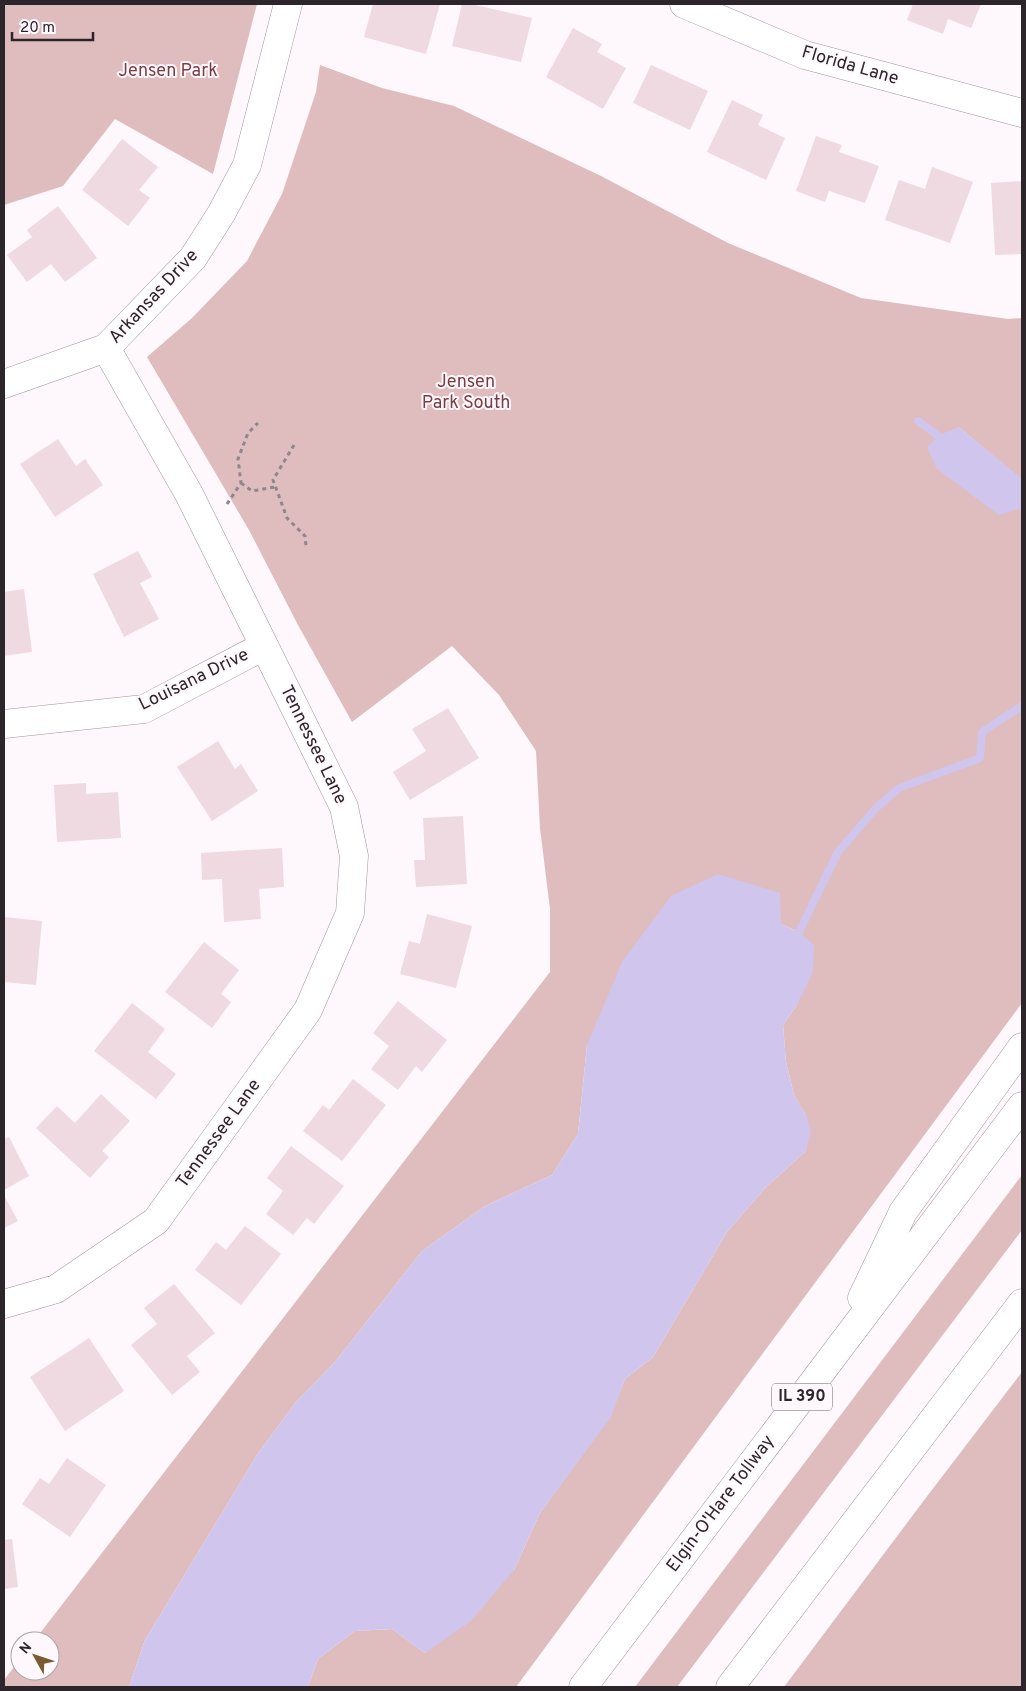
<svg xmlns="http://www.w3.org/2000/svg" width="1026" height="1691" font-family="Overpass,sans-serif">
<style>
.green{fill:#dfbcbe}
.water{fill:#cfc5ed}
.lines{fill:none;stroke-linecap:round;stroke-linejoin:round}
.stream{stroke:#cfc5ed;stroke-width:8}
.building{fill:#efdae1}
.minor-casing{stroke:#a494a0;stroke-width:29}
.highway-casing{stroke:#a494a0;stroke-width:29}
.path{stroke:#8e878c;stroke-width:3;stroke-dasharray:4 4;stroke-linecap:butt}
.minor{stroke:#fff;stroke-width:28}
.highway{stroke:#fff;stroke-width:28}
.labels{text-anchor:middle;dominant-baseline:central;stroke-width:4;stroke-linejoin:round;paint-order:stroke}
.shield{fill:#fef7fc;stroke:#6b6569;stroke-width:1}
.shield-label{font-size:16px;font-weight:bold;fill:#2c262a}
.street-label{font-size:18px;fill:#2c262a;stroke:#fef7fc}
.park-label{font-size:18px;fill:#7b3d44;stroke:#fef7fc}
</style>
<rect width="100%" height="100%" fill="#fef7fc"/>
<path class="green" d="M 4,4 L 257,4 L 213,174 L 115,119 L 63,186 L 4,205 Z
M 320,65 L 382,88 L 454,106 L 601,176 L 728,243 L 861,298 L 1008,319 L 1022,318 L 1022,480 L 959,427 L 1022,512 L 1022,1003 L 516,1687 L 308,1687 L 318,1659 L 355,1631 L 392,1629 L 425,1653 L 514,1570 L 540,1513 L 610,1417 L 625,1379 L 653,1357 L 727,1232 L 765,1188 L 806,1151 L 806,1115 L 794,1095 L 786,1062 L 783,1025 L 797,1005 L 799,932 L 781,924 L 587,1045 L 578,1134 L 552,1175 L 485,1206 L 422,1251 L 335,1362 L 295,1403 L 257,1455 L 145,1640 L 129,1687 L 4,1687 L 4,1680 L 20,1659 L 20,1671 L 50,1671 L 50,1641 L 34,1641 L 550,972 L 550,909 L 540,828 L 536,751 L 499,695 L 452,646 L 352,722 L 298,625 L 249,530 L 147,357 L 192,318 L 247,261 L 282,194 L 316,92 Z
M 1022,1175 L 1022,1230 L 677,1687 L 635,1687 Z
M 1022,1372 L 1022,1687 L 784,1687 L 928,1495 Z"/>
<path class="water" d="M 959,427 L 1021,478 L 1022,512 L 1019,509 L 999,515 L 937,469 L 927,447 L 939,435 Z
M 718,874 L 780,893 L 781,924 L 799,932 L 814,945 L 813,972 L 797,1005 L 783,1025 L 786,1062 L 794,1095 L 806,1115 L 811,1130 L 806,1151 L 765,1188 L 727,1232 L 653,1357 L 625,1379 L 611,1417 L 540,1513 L 514,1570 L 471,1621 L 425,1653 L 392,1629 L 355,1631 L 318,1659 L 308,1687 L 129,1687 L 145,1640 L 257,1455 L 295,1403 L 335,1362 L 422,1251 L 485,1206 L 552,1175 L 578,1134 L 587,1045 L 622,962 L 671,896 Z"/>
<g class="lines">
<path class="stream" d="M 918,421 L 947,442
M 799,932 L 838,852 L 876,808 L 899,788 L 980,758 L 982,732 L 1022,706"/>
</g>
<path class="building" d="M 373,4 L 440,4 L 426,54 L 364,37 Z
M 462,4 L 471,4 L 532,18 L 521,62 L 452,46 Z
M 913,4 L 981,4 L 971,28 L 948,19 L 943,34 L 907,20 Z
M 573,28 L 602,44 L 597,52 L 626,68 L 603,109 L 546,77 Z
M 651,65 L 708,91 L 690,130 L 633,103 Z
M 732,100 L 763,115 L 758,125 L 785,138 L 766,180 L 707,152 Z
M 816,136 L 842,145 L 839,152 L 879,166 L 865,203 L 829,191 L 825,202 L 796,191 Z
M 122,139 L 158,167 L 139,190 L 150,198 L 128,226 L 82,190 Z
M 932,167 L 973,182 L 950,243 L 885,220 L 899,180 L 925,189 Z
M 1022,181 L 1022,254 L 995,255 L 991,183 Z
M 58,206 L 97,258 L 65,282 L 51,264 L 27,282 L 7,255 L 32,237 L 27,230 Z
M 58,439 L 76,466 L 85,459 L 103,485 L 55,517 L 20,464 Z
M 138,551 L 152,577 L 140,583 L 159,619 L 124,637 L 93,574 Z
M 24,589 L 32,652 L 4,656 L 4,592 Z
M 448,708 L 479,758 L 410,800 L 393,772 L 426,751 L 412,729 Z
M 218,741 L 235,769 L 241,764 L 258,791 L 212,821 L 177,767 Z
M 86,783 L 86,794 L 118,792 L 121,838 L 57,842 L 54,785 Z
M 463,816 L 467,884 L 416,887 L 414,860 L 425,860 L 423,818 Z
M 282,848 L 284,887 L 259,889 L 261,919 L 224,922 L 222,879 L 202,880 L 201,853 Z
M 427,914 L 472,926 L 456,988 L 400,974 L 409,941 L 420,944 Z
M 4,917 L 42,921 L 36,985 L 4,982 Z
M 204,942 L 239,970 L 221,994 L 231,1002 L 212,1028 L 165,992 Z
M 398,1001 L 447,1040 L 422,1072 L 416,1066 L 398,1090 L 371,1069 L 389,1046 L 373,1033 Z
M 132,1003 L 165,1029 L 148,1052 L 176,1074 L 156,1099 L 94,1051 Z
M 353,1079 L 386,1105 L 342,1161 L 303,1131 L 323,1105 L 329,1110 Z
M 101,1094 L 130,1121 L 102,1151 L 109,1157 L 90,1178 L 36,1128 L 57,1106 L 75,1123 Z
M 9,1137 L 29,1176 L 4,1190 L 4,1139 Z
M 291,1146 L 344,1186 L 314,1224 L 307,1218 L 293,1235 L 266,1214 L 283,1191 L 267,1178 Z
M 4,1195 L 18,1221 L 4,1228 Z
M 245,1226 L 281,1254 L 241,1305 L 195,1270 L 216,1242 L 226,1250 Z
M 174,1284 L 215,1333 L 187,1356 L 200,1372 L 172,1395 L 131,1345 L 157,1324 L 144,1308 Z
M 89,1338 L 124,1391 L 65,1431 L 30,1377 Z
M 67,1458 L 106,1485 L 70,1537 L 22,1504 L 40,1478 L 49,1484 Z
M 12,1539 L 18,1587 L 4,1589 L 4,1540 Z"/>
<g class="lines">
<g class="minor-casing">
<path id="minor" d="M 684,4 L 805,55 L 1022,113
M 4,384 L 106,348 L 193,258 L 221,214 L 247,165 L 288,4
M 4,724 L 144,709 L 264,646
M 4,1304 L 56,1289 L 156,1221 L 308,1010 L 350,913 L 354,856 L 344,807 L 189,494 L 106,348"/>
</g>
<g class="highway-casing">
<path id="highway" d="M 862,1298 L 903,1212 L 1022,1047
M 583,1687 L 1022,1106
M 730,1687 L 1022,1303"/>
</g>
<path class="path" d="M 294,445 L 273,480 L 287,518 L 305,536 L 306,546
M 241,483 L 252,491 L 275,487
M 227,504 L 241,483 L 238,459 L 248,433 L 258,423"/>
<use href="#minor" class="minor"/>
<use href="#highway" class="highway"/>
</g>
<g class="labels">
<rect class="shield" x="772" y="1383.5" width="60" height="27" rx="4"/>
<g class="shield-label">
<text x="802" y="1397">IL 390</text>
</g>
<g class="street-label">
<text transform="translate(850 66) rotate(16)">Florida Lane</text>
<text transform="translate(154 297) rotate(-47)">Arkansas Drive</text>
<text transform="translate(194 680) rotate(-26)">Louisana Drive</text>
<text transform="translate(313 745) rotate(64)">Tennessee Lane</text>
<text transform="translate(219 1134) rotate(-54)">Tennessee Lane</text>
<text transform="translate(721 1504) rotate(-53)">Elgin-O'Hare Tollway</text>
</g>
<g class="park-label">
<text x="168" y="71">Jensen Park</text>
<text x="466" y="382">Jensen<tspan x="466" dy="21">Park South</tspan></text>
</g>
</g>
<rect width="1026" height="1691" fill="none" stroke="#2c262a" stroke-width="10"/>
<g transform="translate(35 1656) rotate(310)"><circle r="24" fill="#fef7fc" stroke="#aaa3a8"/>
<path d="M0-4L9 19L0 12L-9 19Z" fill="#7a5a30"/>
<text y="-8" font-size="14" font-weight="bold" text-anchor="middle" fill="#2c262a">N</text>
</g>
<path d="M12 32v8h81v-8" fill="none" stroke="#2c262a" stroke-width="2.5"/>
<text x="20" y="32" font-size="15" fill="#2c262a" stroke="#fef7fc" stroke-width="4" paint-order="stroke">20 m</text>
</svg>
